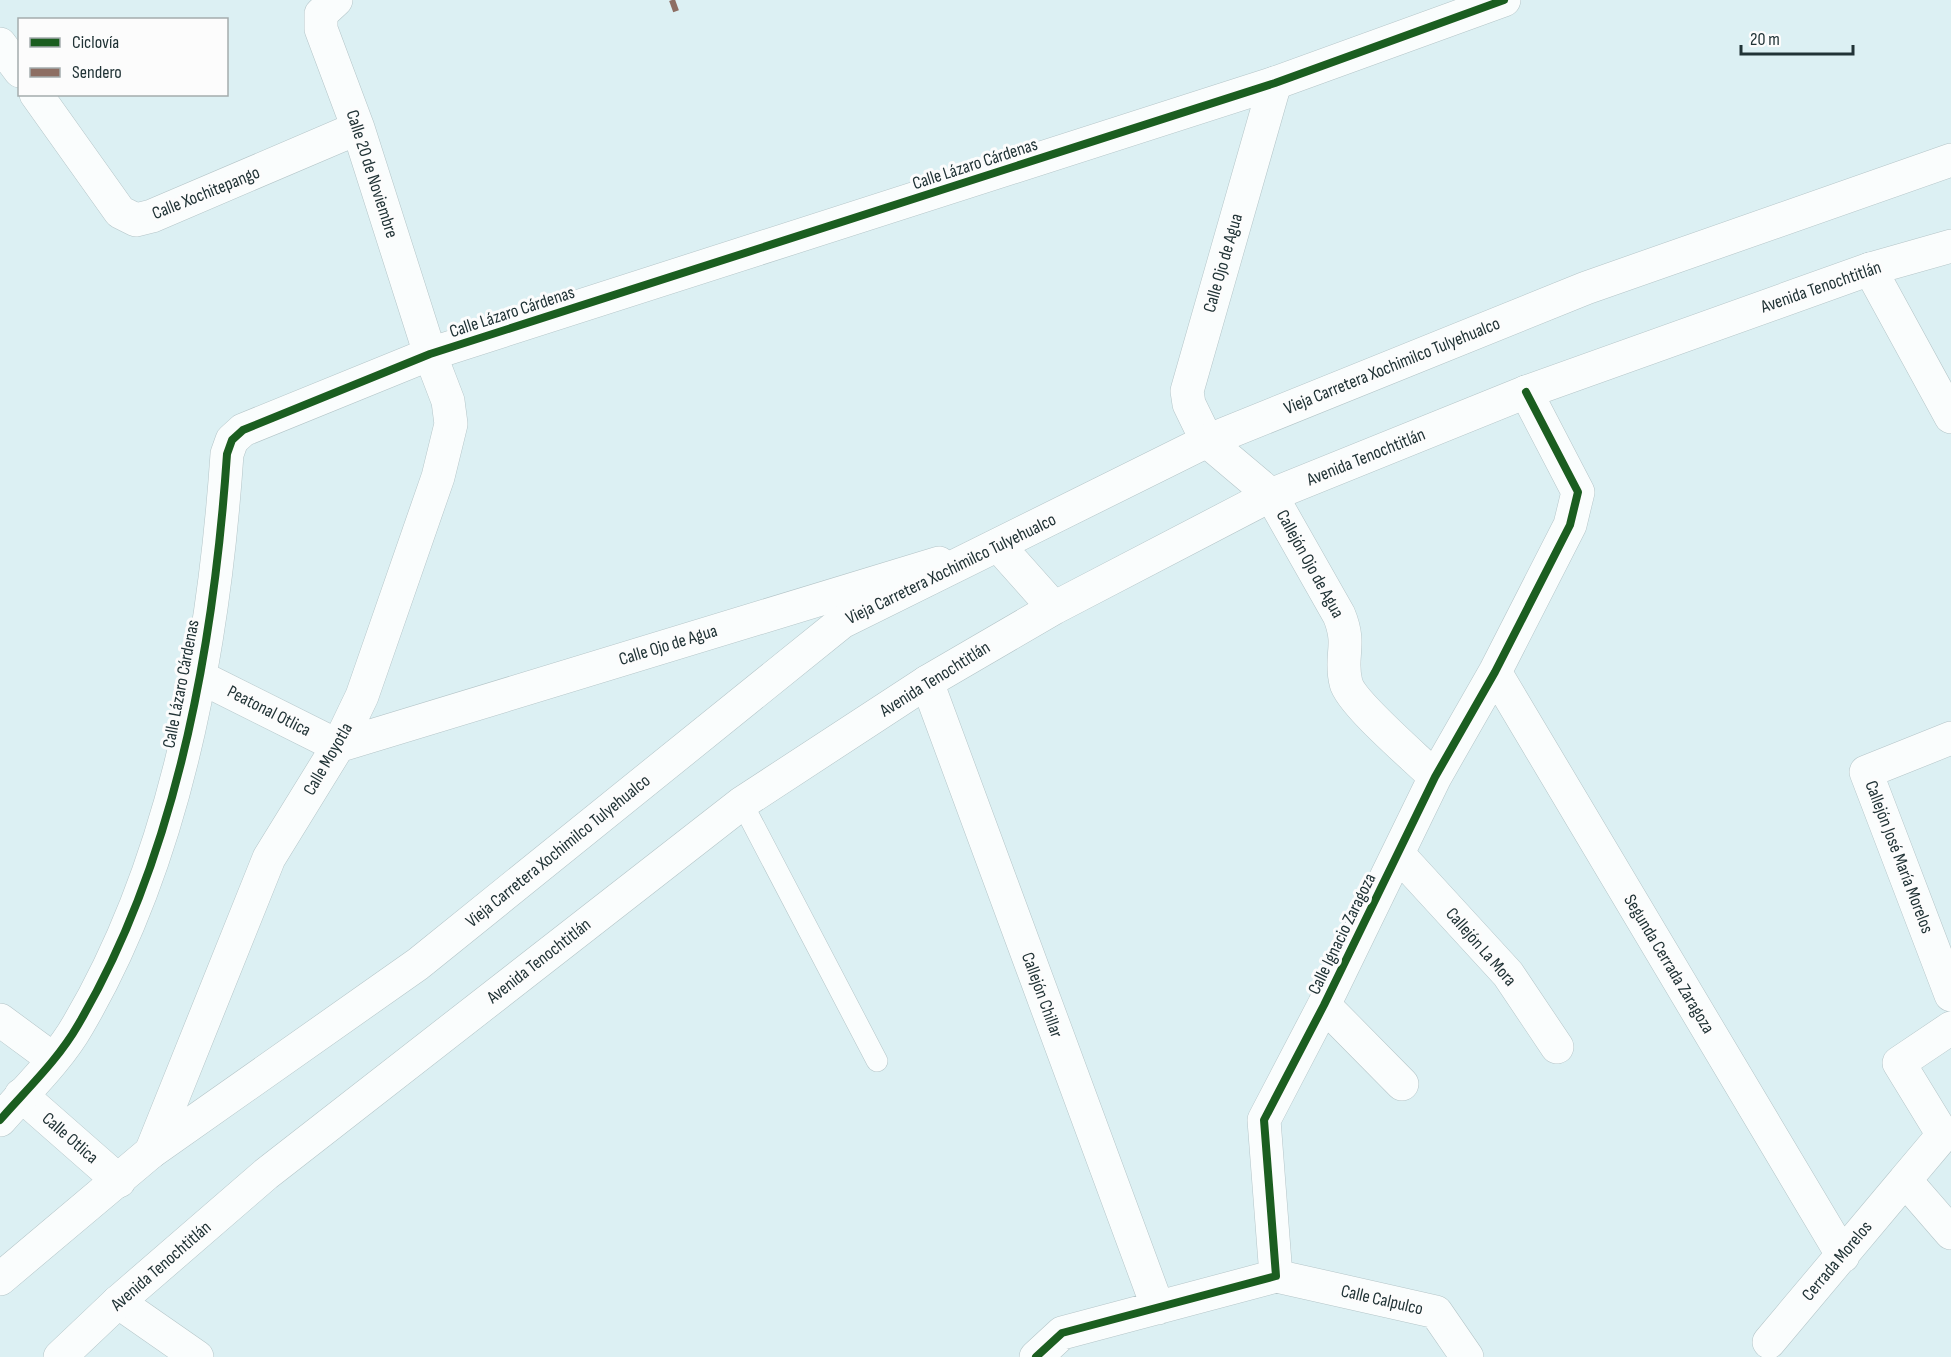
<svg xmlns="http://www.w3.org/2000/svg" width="1951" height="1357" font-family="'Sofia Sans Condensed',sans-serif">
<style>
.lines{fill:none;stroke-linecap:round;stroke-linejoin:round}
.lane-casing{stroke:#b4c5c8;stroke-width:22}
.street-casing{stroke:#b4c5c8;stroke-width:34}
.secondary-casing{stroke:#b4c5c8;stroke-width:34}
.lane{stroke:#fafdfd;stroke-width:21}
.street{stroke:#fafdfd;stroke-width:33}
.secondary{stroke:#fafdfd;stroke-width:33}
.quiet{stroke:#8d6e63;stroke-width:6;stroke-dasharray:12 6;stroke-linecap:butt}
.cycleway-casing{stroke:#fcfcfc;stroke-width:11}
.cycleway{stroke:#1b5e20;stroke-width:8}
.labels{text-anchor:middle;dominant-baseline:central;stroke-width:6;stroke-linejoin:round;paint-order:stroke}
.street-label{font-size:18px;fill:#213336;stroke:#fcfcfc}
</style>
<rect width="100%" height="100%" fill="#dcf0f3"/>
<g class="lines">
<g class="lane-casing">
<path id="lane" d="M 742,803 L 877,1061"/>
</g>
<g class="street-casing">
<path id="street" d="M 0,44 L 20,71
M 1275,83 L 1187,391 L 1189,404 L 1207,441 L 1271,495 L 1339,615 C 1352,646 1339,656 1346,683 C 1351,703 1417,759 1435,777
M 36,94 L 120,212 L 136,220 L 152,216 L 358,128
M 1870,269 L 1951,417
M 1495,672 L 1843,1256
M 200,677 L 338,746 L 939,563
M 927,682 L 1158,1308
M 1951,738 L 1866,772 L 1951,995
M 1398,854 L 1508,974 L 1557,1047
M 1324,1005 L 1402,1084
M 0,1020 L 53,1059
M 1951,1028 L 1899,1063 L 1943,1135 L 1905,1180 L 1951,1233
M 21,1095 L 119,1181
M 151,1152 L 269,858 L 338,746 L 362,696 L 438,477 L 451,424 L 448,401 L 430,354 L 358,128 L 321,29 L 321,14 L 336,0
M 1276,1276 L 1436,1312 L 1467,1357
M 118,1302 L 197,1357
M 1769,1342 L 1905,1180
M 1036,1357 L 1062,1333 L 1276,1276 L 1264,1120 L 1324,1005 L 1435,777 L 1495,672 L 1570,525 L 1578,492 L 1526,392"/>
</g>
<g class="secondary-casing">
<path id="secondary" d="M 998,545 L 1054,608
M 0,1120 C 26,1090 58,1060 78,1025 C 177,857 214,646 227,454 L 232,440 L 243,430 L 430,354 L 1275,83 L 1504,0
M 0,1279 L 151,1152 L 418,964 L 842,622 L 1207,441 L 1586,288 L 1951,160
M 60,1357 L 118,1302 L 266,1174 L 742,803 L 927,682 L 1054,608 L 1271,495 L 1526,392 L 1870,269 L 1951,246"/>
</g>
<use href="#lane" class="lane"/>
<use href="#street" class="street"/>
<use href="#secondary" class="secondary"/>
<path class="quiet" d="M 672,0 L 677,14"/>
<g class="cycleway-casing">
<path id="cycleway" d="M 0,1120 C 26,1090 58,1060 78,1025 C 177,857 214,646 227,454 L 232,440 L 243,430 L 430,354 L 1275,83 L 1504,0
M 1036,1357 L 1062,1333 L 1276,1276 L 1264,1120 L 1324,1005 L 1435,777 L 1495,672 L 1570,525 L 1578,492 L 1526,392"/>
</g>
<use href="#cycleway" class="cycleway"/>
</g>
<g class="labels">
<g class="street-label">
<text transform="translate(975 164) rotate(-18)">Calle Lázaro Cárdenas</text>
<text transform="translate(372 174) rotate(72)">Calle 20 de Noviembre</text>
<text transform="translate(206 193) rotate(-22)">Calle Xochitepango</text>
<text transform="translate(1223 263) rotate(-74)">Calle Ojo de Agua</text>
<text transform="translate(1821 287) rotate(-19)">Avenida Tenochtitlán</text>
<text transform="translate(512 312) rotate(-18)">Calle Lázaro Cárdenas</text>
<text transform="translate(1392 366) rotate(-22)">Vieja Carretera Xochimilco Tulyehualco</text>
<text transform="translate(1366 457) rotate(-22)">Avenida Tenochtitlán</text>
<text transform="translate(1310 564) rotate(61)">Callejón Ojo de Agua</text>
<text transform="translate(951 569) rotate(-26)">Vieja Carretera Xochimilco Tulyehualco</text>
<text transform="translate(668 645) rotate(-17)">Calle Ojo de Agua</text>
<text transform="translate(935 679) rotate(-32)">Avenida Tenochtitlán</text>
<text transform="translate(181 684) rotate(-79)">Calle Lázaro Cárdenas</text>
<text transform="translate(269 711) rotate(27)">Peatonal Otlica</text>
<text transform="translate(328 759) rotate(-60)">Calle Moyotla</text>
<text transform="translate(558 851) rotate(-39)">Vieja Carretera Xochimilco Tulyehualco</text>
<text transform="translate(1899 857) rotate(69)">Callejón José María Morelos</text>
<text transform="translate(1342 934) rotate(-64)">Calle Ignacio Zaragoza</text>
<text transform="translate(1481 947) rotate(49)">Callejón La Mora</text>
<text transform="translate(539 961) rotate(-38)">Avenida Tenochtitlán</text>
<text transform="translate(1669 964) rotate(59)">Segunda Cerrada Zaragoza</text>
<text transform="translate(1042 995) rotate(70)">Callejón Chillar</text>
<text transform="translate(70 1138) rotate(41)">Calle Otlica</text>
<text transform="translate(1837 1261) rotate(-50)">Cerrada Morelos</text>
<text transform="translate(161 1266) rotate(-41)">Avenida Tenochtitlán</text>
<text transform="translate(1382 1300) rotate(13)">Calle Calpulco</text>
</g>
</g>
<rect x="18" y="18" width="210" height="78" fill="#fcfcfc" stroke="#a4acad" stroke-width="1.5"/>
<rect x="30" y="38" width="30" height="9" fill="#1b5e20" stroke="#a4acad" stroke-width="1.5"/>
<text x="72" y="48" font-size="18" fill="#213336">Ciclovía</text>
<rect x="30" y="68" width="30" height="9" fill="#8d6e63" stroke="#a4acad" stroke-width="1.5"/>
<text x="72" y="78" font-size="18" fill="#213336">Sendero</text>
<path d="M1741 45v9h112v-9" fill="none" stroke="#213336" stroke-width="3"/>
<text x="1750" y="45" font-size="18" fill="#213336" stroke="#fcfcfc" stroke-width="4.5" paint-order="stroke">20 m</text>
</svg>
